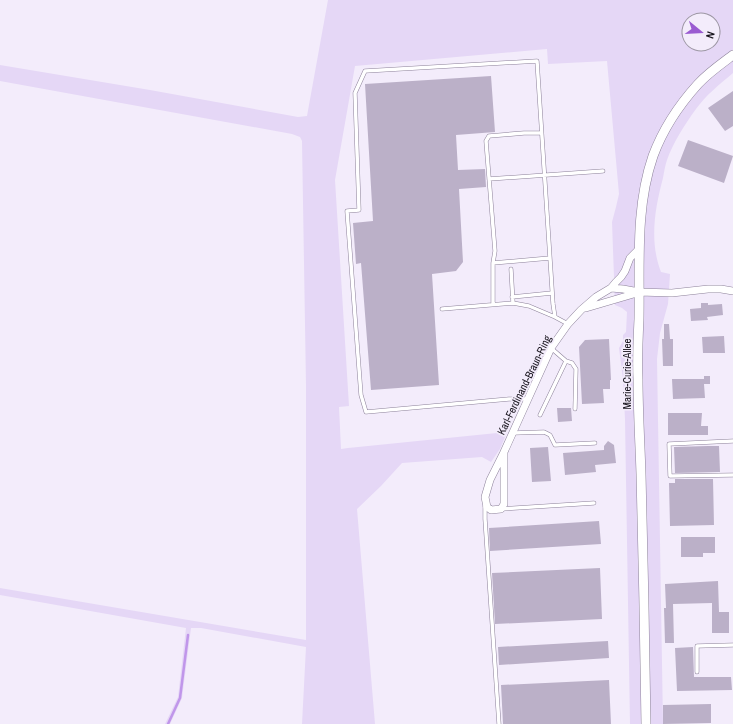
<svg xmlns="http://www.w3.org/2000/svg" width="733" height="724" font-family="'Archivo Narrow',sans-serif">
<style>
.green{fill:#e5d7f6;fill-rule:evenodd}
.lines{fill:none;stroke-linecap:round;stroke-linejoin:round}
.stream{stroke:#c096ea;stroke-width:2.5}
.building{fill:#bbb0c8}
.lane-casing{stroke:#8d829a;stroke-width:4.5}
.street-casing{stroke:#8d829a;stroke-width:8}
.secondary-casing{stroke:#8d829a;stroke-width:10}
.lane{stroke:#fff;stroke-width:3.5}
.street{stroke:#fff;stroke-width:7}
.secondary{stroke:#fff;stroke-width:9}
.labels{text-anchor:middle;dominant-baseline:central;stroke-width:3.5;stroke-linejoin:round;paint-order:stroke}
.street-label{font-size:11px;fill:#19151e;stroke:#f3ecfb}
</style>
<rect width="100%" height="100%" fill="#f3ecfb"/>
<path class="green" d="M 328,0 L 733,0 L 733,73 C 720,84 706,95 696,109 C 685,124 673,143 667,160 C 665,166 664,172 663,178 C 655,208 649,241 661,272 L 670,274 L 668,304 L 660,333 L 657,359 L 663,724 L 630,724 L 625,419 L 623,379 L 619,348 L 623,341 L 623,335 L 626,332 L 627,312 L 622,308 L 615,305 L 612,222 L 616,207 L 619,194 L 607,61 L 548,64 L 547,49 L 355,66 L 335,180 L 349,406 L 339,407 L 341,449 L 348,448 L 507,432 L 500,449 L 491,462 L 482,457 L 402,463 L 381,486 L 357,509 L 375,724 L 302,724 L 306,647 L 201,628 L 191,628 L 182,698 L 170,724 L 165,724 L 178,697 L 186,628 L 0,595 L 0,588 L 306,640 L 306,385 L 302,141 L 300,137 L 292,134 L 0,81 L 0,65 L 150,90 L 298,117 L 307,116 ZM 689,20 L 713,20 L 713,44 L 689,44 Z"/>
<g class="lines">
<path class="stream" d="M 168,724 L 180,698 L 188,635"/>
</g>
<path class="building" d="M 491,76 L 495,132 L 456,135 L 458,170 L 485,169 L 486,187 L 459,189 L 463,262 L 456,271 L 432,274 L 439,385 L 371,390 L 361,263 L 356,264 L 353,223 L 373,221 L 365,84 Z
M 733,91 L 733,126 L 725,131 L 708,108 Z
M 688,140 L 733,156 L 724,183 L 678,166 Z
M 701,303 L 708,303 L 708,305 L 722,304 L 723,315 L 707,317 L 708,320 L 691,321 L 690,309 L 701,308 Z
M 664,324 L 669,324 L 670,339 L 673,339 L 673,366 L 663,366 L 662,339 L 664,339 Z
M 724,336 L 725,353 L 703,353 L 702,337 Z
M 609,339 L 611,380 L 610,380 L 610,389 L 603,389 L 604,403 L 582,404 L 579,347 L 585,340 Z
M 704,376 L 710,376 L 710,384 L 704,384 L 705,398 L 673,399 L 672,379 L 704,379 Z
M 557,408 L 571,408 L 572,421 L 558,422 Z
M 668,413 L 702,413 L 701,426 L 708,426 L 708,435 L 668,435 Z
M 608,441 L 614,445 L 616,463 L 595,465 L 596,472 L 565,475 L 563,453 L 604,450 L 604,446 Z
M 708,446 L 719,446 L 720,472 L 675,473 L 674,447 Z
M 548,447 L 551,481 L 532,482 L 530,448 Z
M 675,479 L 713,479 L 714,525 L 670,526 L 669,483 L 675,483 Z
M 599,521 L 601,544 L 490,551 L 489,528 Z
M 681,537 L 715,537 L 715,553 L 703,553 L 703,557 L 681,557 Z
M 600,568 L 602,619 L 495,624 L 492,573 Z
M 718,581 L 719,612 L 729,612 L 729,633 L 712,633 L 712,603 L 673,604 L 674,643 L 665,643 L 664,608 L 666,608 L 665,584 Z
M 608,641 L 609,658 L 499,665 L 498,647 Z
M 693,647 L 694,677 L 731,677 L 732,690 L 677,691 L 675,648 Z
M 609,680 L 611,724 L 503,724 L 501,685 Z
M 711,704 L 711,723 L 663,724 L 663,705 Z"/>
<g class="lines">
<g class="lane-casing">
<path id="lane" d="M 489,179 L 603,171
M 493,263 L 550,258
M 511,269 L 513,303
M 512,297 L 552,293
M 493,304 L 493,263 L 495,251 L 486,141 L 489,136 L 524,133 L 541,133
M 442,309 L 513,303 L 529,306 L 555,317
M 551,348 L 566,361 L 572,363 L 576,369 L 575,409
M 528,399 L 509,399 L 366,412 L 361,395 L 347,211 L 359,210 L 355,93 L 365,71 L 537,61 L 553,304 L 555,317 L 568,324
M 540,415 L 566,361
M 513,433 L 544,432 L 550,435 L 555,445 L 595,443
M 733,441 L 669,444 L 670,476 L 733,475
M 485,506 L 485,519 L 499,724
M 501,509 L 594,503
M 697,672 L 697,646 L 733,645"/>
</g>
<g class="street-casing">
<path id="street" d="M 611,288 L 623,289 L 639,292 L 672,293 L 708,289 L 721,289 L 733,291
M 586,308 L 637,293
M 504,452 L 504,504 L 501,509 L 491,510 L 487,507 L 485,497 L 490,480 L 504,452 L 551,348 L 568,324 L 581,310 L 596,297 L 611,288 L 616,282 L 621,277 L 625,271 L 630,258 L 639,249"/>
</g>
<g class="secondary-casing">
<path id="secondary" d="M 646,724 C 645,641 643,557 641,474 C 640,443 638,411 638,379 C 637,359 638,339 639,319 C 640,264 635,208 653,156 C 663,129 679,105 698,84 C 708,73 721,64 733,55"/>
</g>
<use href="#lane" class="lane"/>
<use href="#street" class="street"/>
<use href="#secondary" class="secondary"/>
</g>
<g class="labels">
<g class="street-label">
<text transform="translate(627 374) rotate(-90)">Marie-Curie-Allee</text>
<text transform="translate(524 385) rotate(-64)">Karl-Ferdinand-Braun-Ring</text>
</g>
</g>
<g transform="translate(701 32) rotate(108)"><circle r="19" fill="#f3ecfb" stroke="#9c96a3"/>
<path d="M0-3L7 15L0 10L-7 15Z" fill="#9a5bd1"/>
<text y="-6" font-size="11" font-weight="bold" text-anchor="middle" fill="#19151e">N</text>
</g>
</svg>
